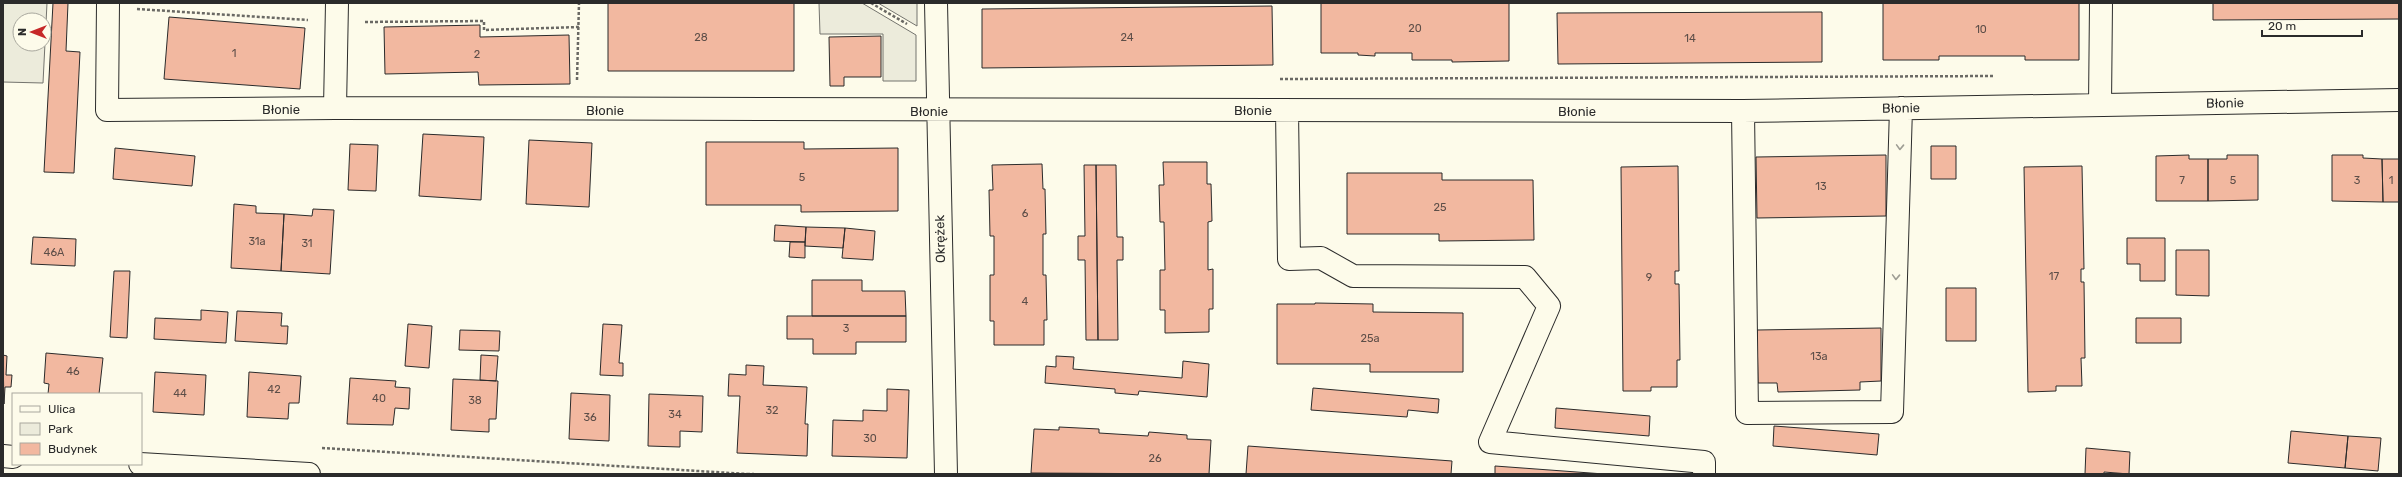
<svg xmlns="http://www.w3.org/2000/svg" width="2402" height="477" font-family="Rubik,sans-serif">
<style>
.green{fill:#ecebdb;stroke:#74746e;fill-rule:evenodd}
.building{fill:#f2b8a0;stroke:#2b2b2b}
.lines{fill:none;stroke-linecap:round;stroke-linejoin:round}
.minor-casing{stroke:#2b2b2b;stroke-width:24}
.path{stroke:#6a6964;stroke-width:2.5;stroke-dasharray:3 2;stroke-linecap:butt}
.minor{stroke:#fdfbea;stroke-width:22}
.oneway{stroke:#9e9d94}
.labels{text-anchor:middle;dominant-baseline:central;stroke-width:3;stroke-linejoin:round;paint-order:stroke}
.number-label{font-size:11px;fill:#5d4e48}
.street-label{font-size:13px;fill:#2b2b2b;stroke:#fdfbea}
</style>
<rect width="100%" height="100%" fill="#fdfbea"/>
<path class="green" d="M 3,3 L 47,3 L 43,83 L 3,82 ZM 20,20 L 44,20 L 44,44 L 20,44 Z
M 819,3 L 862,3 L 916,35 L 916,81 L 883,81 L 883,34 L 820,34 Z
M 878,3 L 917,3 L 917,26 Z"/>
<path class="building" d="M 53,3 L 68,3 L 66,51 L 80,52 L 74,173 L 44,172 Z
M 608,3 L 794,3 L 794,71 L 608,71 Z
M 1321,3 L 1509,3 L 1509,61 L 1452,62 L 1452,60 L 1412,60 L 1412,53 L 1375,53 L 1375,56 L 1358,55 L 1358,53 L 1321,53 Z
M 1883,3 L 2079,3 L 2079,60 L 2025,60 L 2025,56 L 1939,56 L 1939,60 L 1883,60 Z
M 2213,3 L 2399,3 L 2399,19 L 2213,20 Z
M 1272,6 L 1273,65 L 982,68 L 982,9 Z
M 1822,12 L 1822,62 L 1558,64 L 1557,13 Z
M 169,17 L 305,28 L 300,89 L 164,79 Z
M 480,25 L 480,37 L 569,35 L 570,84 L 479,85 L 478,72 L 385,74 L 384,27 Z
M 881,36 L 881,77 L 844,77 L 844,86 L 830,86 L 829,37 Z
M 423,134 L 484,137 L 481,200 L 419,196 Z
M 529,140 L 592,143 L 589,207 L 526,204 Z
M 706,142 L 804,142 L 804,149 L 898,148 L 898,211 L 801,212 L 801,205 L 706,205 Z
M 350,144 L 378,145 L 376,191 L 348,190 Z
M 1931,146 L 1956,146 L 1956,179 L 1931,179 Z
M 115,148 L 195,156 L 192,186 L 113,179 Z
M 1886,155 L 1886,216 L 1757,218 L 1756,157 Z
M 2189,155 L 2189,159 L 2208,159 L 2208,201 L 2156,201 L 2156,156 Z
M 2227,155 L 2258,155 L 2258,200 L 2208,201 L 2208,159 L 2227,159 Z
M 2332,155 L 2363,155 L 2363,158 L 2382,159 L 2383,202 L 2332,201 Z
M 2382,159 L 2399,159 L 2399,202 L 2383,202 Z
M 1163,162 L 1207,162 L 1207,184 L 1211,184 L 1212,221 L 1208,222 L 1208,270 L 1213,269 L 1213,309 L 1209,309 L 1209,332 L 1165,333 L 1165,310 L 1160,310 L 1160,270 L 1165,270 L 1164,222 L 1160,222 L 1159,185 L 1164,185 Z
M 1042,164 L 1043,189 L 1045,189 L 1046,234 L 1043,234 L 1043,275 L 1046,275 L 1047,320 L 1044,320 L 1044,345 L 994,345 L 994,321 L 990,321 L 990,275 L 994,275 L 994,236 L 990,236 L 989,190 L 993,190 L 992,165 Z
M 1084,165 L 1096,165 L 1098,340 L 1086,340 L 1085,260 L 1078,260 L 1078,236 L 1085,236 Z
M 1096,165 L 1116,165 L 1117,237 L 1123,237 L 1123,260 L 1117,260 L 1118,340 L 1098,340 Z
M 1678,166 L 1679,271 L 1675,271 L 1675,284 L 1679,284 L 1680,360 L 1677,360 L 1677,387 L 1651,387 L 1651,391 L 1623,391 L 1621,167 Z
M 2082,166 L 2084,269 L 2081,269 L 2081,282 L 2084,282 L 2085,358 L 2081,358 L 2082,386 L 2056,386 L 2056,391 L 2028,392 L 2024,167 Z
M 1347,173 L 1442,173 L 1442,180 L 1533,180 L 1534,240 L 1439,241 L 1439,234 L 1347,234 Z
M 234,204 L 256,206 L 256,213 L 284,214 L 281,271 L 231,268 Z
M 313,209 L 334,210 L 330,274 L 281,271 L 284,214 L 312,216 Z
M 775,225 L 806,227 L 805,242 L 774,241 Z
M 806,227 L 845,228 L 843,248 L 805,246 Z
M 845,228 L 875,231 L 873,260 L 842,258 Z
M 33,237 L 76,239 L 75,266 L 31,264 Z
M 2127,238 L 2165,238 L 2165,281 L 2140,281 L 2140,264 L 2127,264 Z
M 790,242 L 805,242 L 805,258 L 789,257 Z
M 2176,250 L 2209,250 L 2209,296 L 2176,295 Z
M 114,271 L 130,271 L 127,338 L 110,337 Z
M 812,280 L 862,280 L 862,291 L 905,291 L 906,316 L 812,316 Z
M 1946,288 L 1976,288 L 1976,341 L 1946,341 Z
M 1315,303 L 1373,304 L 1373,312 L 1463,313 L 1463,372 L 1370,372 L 1370,364 L 1277,364 L 1277,304 L 1315,304 Z
M 201,310 L 228,312 L 226,343 L 154,339 L 155,318 L 201,320 Z
M 237,311 L 282,313 L 281,326 L 288,326 L 287,344 L 235,341 Z
M 787,316 L 906,316 L 906,342 L 856,342 L 856,354 L 813,354 L 813,339 L 787,339 Z
M 2136,318 L 2181,318 L 2181,343 L 2136,343 Z
M 408,324 L 432,326 L 429,368 L 405,366 Z
M 603,324 L 622,325 L 619,363 L 623,363 L 623,376 L 600,375 Z
M 1881,328 L 1881,381 L 1860,382 L 1860,390 L 1778,392 L 1777,383 L 1758,383 L 1757,330 Z
M 460,330 L 500,331 L 499,351 L 459,350 Z
M 46,353 L 103,358 L 99,394 L 48,394 L 49,384 L 44,383 Z
M 3,355 L 7,356 L 6,375 L 12,375 L 11,387 L 5,387 L 4,404 Z
M 481,355 L 498,356 L 496,381 L 480,380 Z
M 1056,356 L 1074,357 L 1073,369 L 1182,378 L 1183,361 L 1209,364 L 1207,397 L 1139,391 L 1138,395 L 1115,393 L 1115,389 L 1045,383 L 1046,366 L 1056,367 Z
M 746,365 L 764,366 L 763,385 L 807,387 L 805,424 L 808,424 L 807,456 L 737,453 L 740,396 L 728,396 L 729,374 L 746,375 Z
M 155,372 L 206,375 L 204,415 L 153,412 Z
M 249,372 L 301,376 L 299,403 L 289,403 L 288,419 L 247,417 Z
M 350,378 L 396,381 L 395,387 L 410,388 L 409,409 L 395,408 L 393,425 L 347,424 Z
M 453,379 L 498,381 L 496,419 L 489,419 L 489,432 L 451,430 Z
M 1313,388 L 1439,399 L 1438,413 L 1408,410 L 1407,417 L 1311,410 Z
M 887,389 L 909,390 L 907,458 L 832,456 L 833,420 L 863,421 L 863,410 L 887,411 Z
M 571,393 L 610,395 L 609,441 L 569,439 Z
M 649,394 L 703,396 L 702,432 L 680,431 L 680,447 L 648,446 Z
M 1556,408 L 1650,416 L 1649,436 L 1555,428 Z
M 1774,426 L 1879,434 L 1877,455 L 1773,446 Z
M 1059,427 L 1099,429 L 1099,433 L 1148,436 L 1149,432 L 1187,435 L 1187,439 L 1211,440 L 1209,474 L 1031,473 L 1034,429 L 1059,430 Z
M 2291,431 L 2348,436 L 2345,468 L 2288,463 Z
M 2348,436 L 2381,438 L 2378,471 L 2345,468 Z
M 1248,446 L 1452,461 L 1451,474 L 1246,474 Z
M 2086,448 L 2130,452 L 2129,474 L 2104,472 L 2104,474 L 2085,474 Z
M 1495,466 L 1604,474 L 1495,474 Z"/>
<g class="lines">
<g class="minor-casing">
<path id="minor" d="M 108,3 L 107,110 L 335,108 L 1743,111 L 2399,100
M 936,3 L 946,474
M 2100,105 L 2101,3
M 335,108 L 337,3
M 1287,110 L 1289,259 L 1321,258 L 1353,276 L 1525,277 L 1549,306 L 1490,442 L 1704,462 L 1704,474
M 1743,111 L 1747,413 L 1892,412 L 1901,108
M 3,456 L 13,457
M 140,464 L 309,474"/>
</g>
<path class="path" d="M 871,3 L 907,24
M 137,9 L 308,20
M 365,22 L 484,21 L 484,30 L 579,27
M 1280,79 L 1995,76
M 577,80 L 579,3
M 322,448 L 747,474
M 747,474 L 754,474"/>
<use href="#minor" class="minor"/>
</g>
<defs><path id="oneway-chevron" d="M-2-3.5L2.5 0L-2 3.5" fill="none" stroke-width="1.6" stroke-linecap="round" stroke-linejoin="round"/></defs>
<g class="oneway">
<use href="#oneway-chevron" transform="translate(1900 147) rotate(92)"/>
<use href="#oneway-chevron" transform="translate(1896 277) rotate(92)"/>
</g>
<g class="labels">
<g class="number-label">
<text x="1415" y="28">20</text>
<text x="1981" y="29">10</text>
<text x="701" y="37">28</text>
<text x="1127" y="37">24</text>
<text x="1690" y="38">14</text>
<text x="234" y="53">1</text>
<text x="477" y="54">2</text>
<text x="802" y="177">5</text>
<text x="2182" y="180">7</text>
<text x="2233" y="180">5</text>
<text x="2357" y="180">3</text>
<text x="2391" y="180">1</text>
<text x="1821" y="186">13</text>
<text x="1440" y="207">25</text>
<text x="1025" y="213">6</text>
<text x="257" y="241">31a</text>
<text x="307" y="243">31</text>
<text x="54" y="252">46A</text>
<text x="2054" y="276">17</text>
<text x="1649" y="277">9</text>
<text x="1025" y="301">4</text>
<text x="846" y="328">3</text>
<text x="1370" y="338">25a</text>
<text x="1819" y="356">13a</text>
<text x="73" y="371">46</text>
<text x="274" y="389">42</text>
<text x="180" y="393">44</text>
<text x="379" y="398">40</text>
<text x="475" y="400">38</text>
<text x="772" y="410">32</text>
<text x="675" y="414">34</text>
<text x="590" y="417">36</text>
<text x="870" y="438">30</text>
<text x="1155" y="458">26</text>
</g>
<g class="street-label">
<text transform="translate(2225 103) rotate(-1)">Błonie</text>
<text transform="translate(1901 108) rotate(-1)">Błonie</text>
<text x="281" y="109">Błonie</text>
<text x="605" y="110">Błonie</text>
<text x="1253" y="110">Błonie</text>
<text x="929" y="111">Błonie</text>
<text x="1577" y="111">Błonie</text>
<text transform="translate(940 239) rotate(-91)">Okrężek</text>
</g>
</g>
<rect width="2402" height="477" fill="none" stroke="#2b2b2b" stroke-width="8"/>
<rect x="12" y="393" width="130" height="72" fill="#fdfbea" stroke="#a9a89e"/>
<rect x="20" y="406" width="20" height="6" fill="#fdfbea" stroke="#a9a89e"/>
<text x="48" y="413" font-size="12" fill="#2b2b2b">Ulica</text>
<rect x="20" y="423" width="20" height="12" fill="#ecebdb" stroke="#a9a89e"/>
<text x="48" y="433" font-size="12" fill="#2b2b2b">Park</text>
<rect x="20" y="443" width="20" height="12" fill="#f2b8a0" stroke="#a9a89e"/>
<text x="48" y="453" font-size="12" fill="#2b2b2b">Budynek</text>
<g transform="translate(32 32) rotate(270)"><circle r="19" fill="#fdfbea" stroke="#a9a89e"/>
<path d="M0-3L7 15L0 10L-7 15Z" fill="#c62828"/>
<text y="-6" font-size="11" font-weight="bold" text-anchor="middle" fill="#2b2b2b">N</text>
</g>
<path d="M2262 30v6h100v-6" fill="none" stroke="#2b2b2b" stroke-width="2"/>
<text x="2268" y="30" font-size="12" fill="#2b2b2b" stroke="#fdfbea" stroke-width="3" paint-order="stroke">20 m</text>
</svg>
